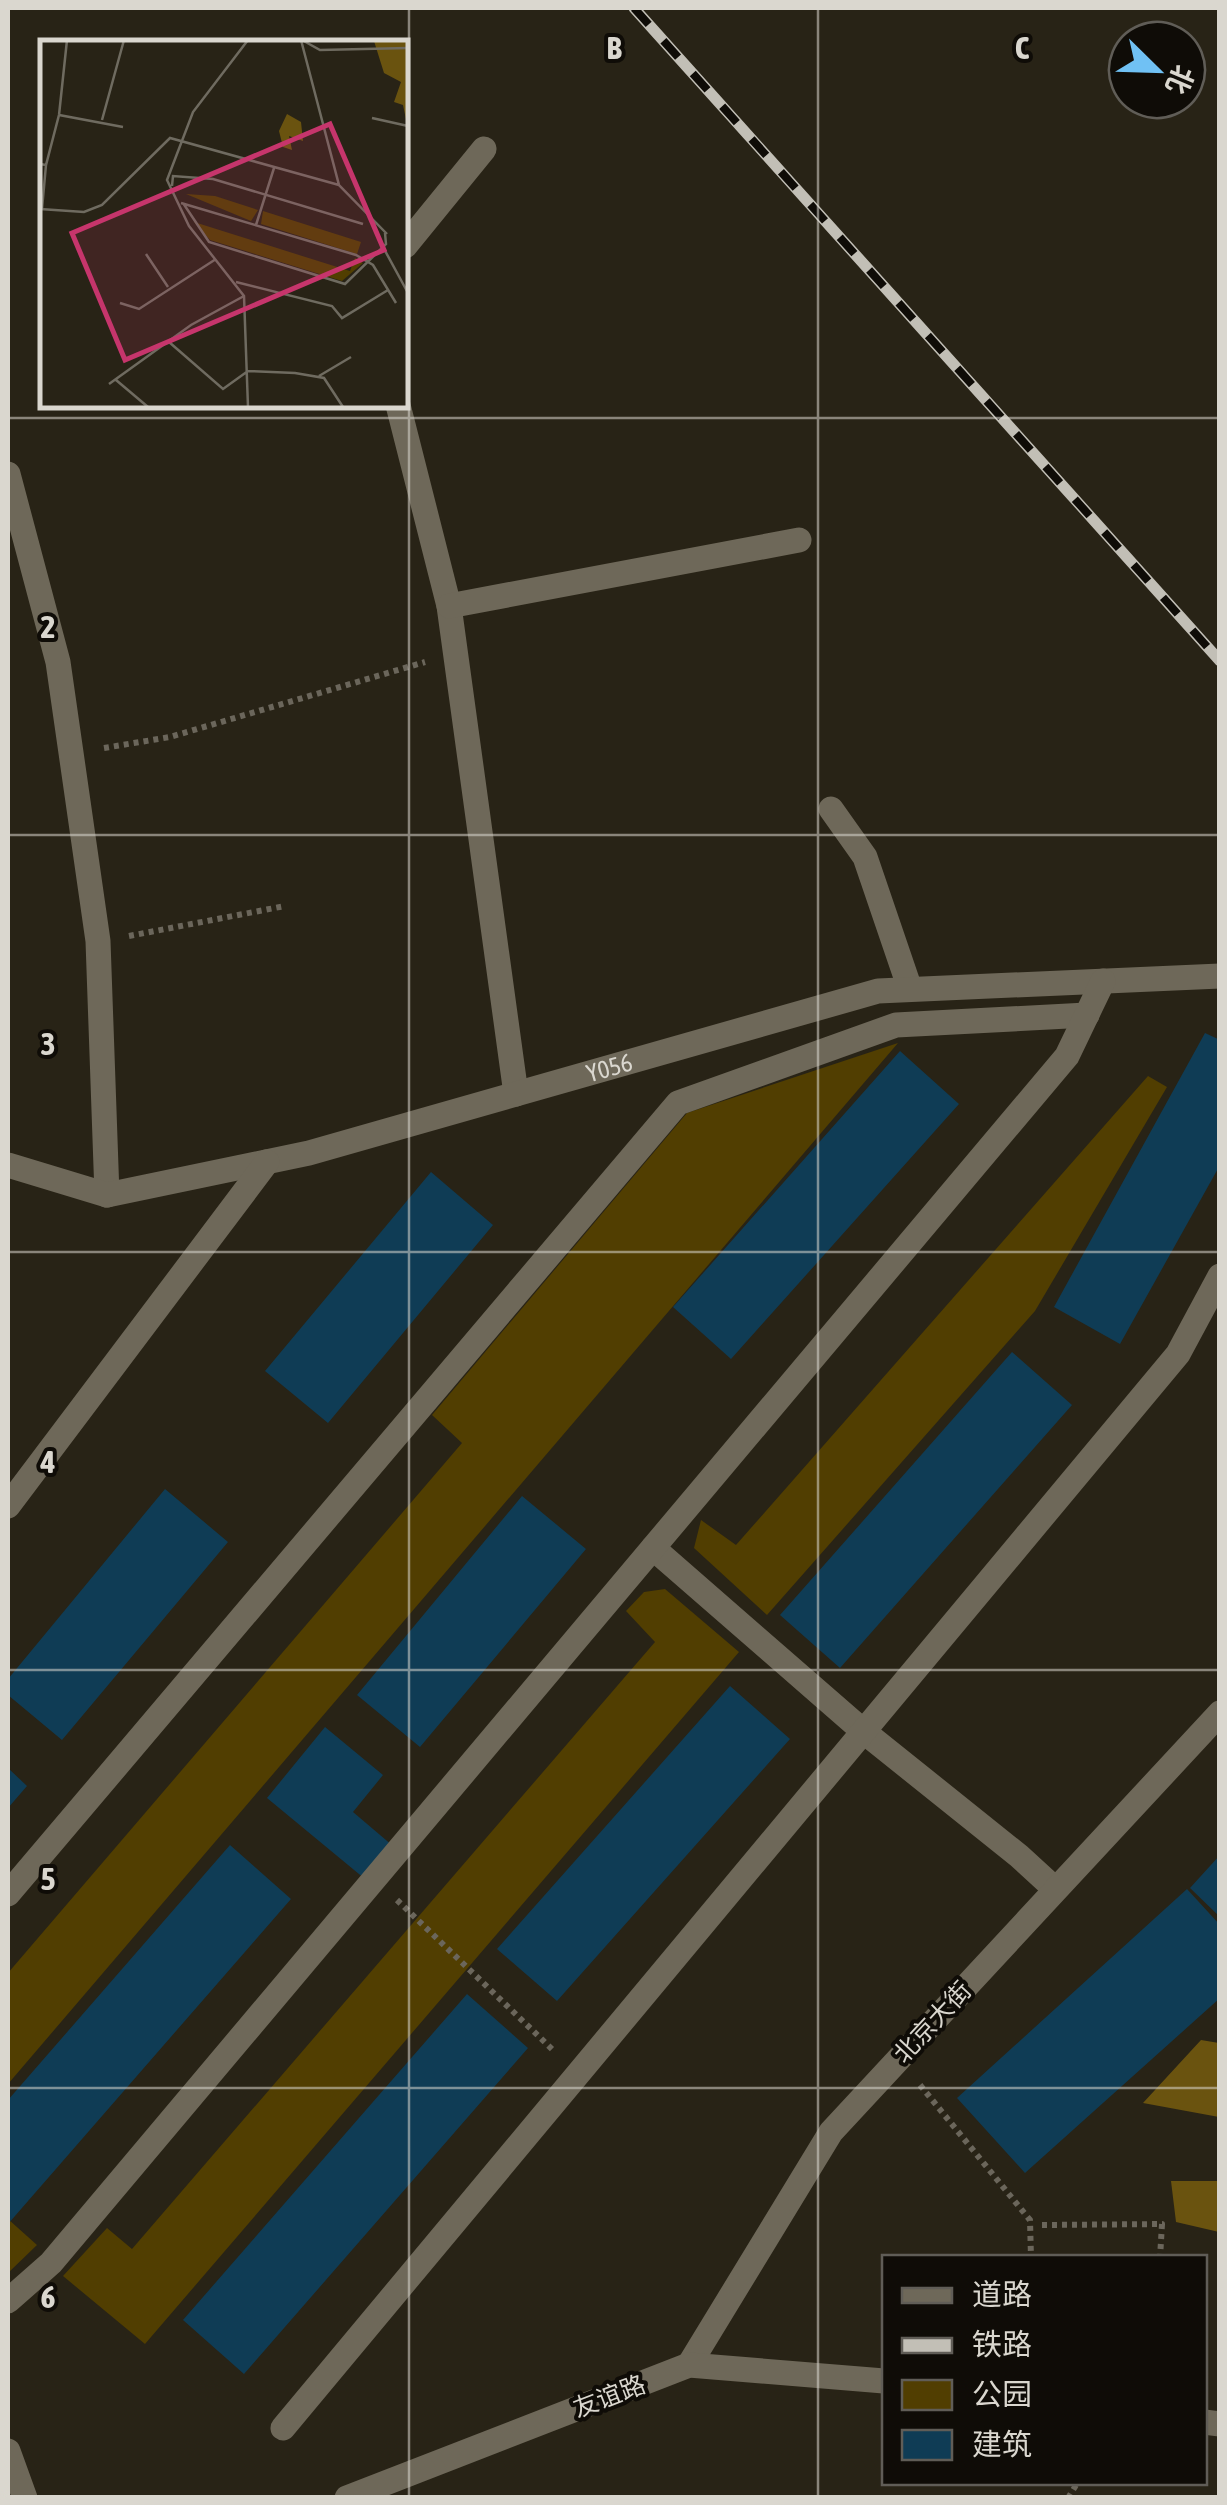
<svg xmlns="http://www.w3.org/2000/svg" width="1227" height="2505" font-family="'Asap Condensed','Noto Sans SC',sans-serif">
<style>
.green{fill:#513e01}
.forest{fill:#6a530f}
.building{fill:#0f3c55}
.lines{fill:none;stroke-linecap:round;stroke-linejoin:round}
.path{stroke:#6b665b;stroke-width:6;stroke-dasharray:5 5;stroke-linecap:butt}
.minor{stroke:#6e6859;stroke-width:25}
.rail-casing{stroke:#c2bfb6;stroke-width:11}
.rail{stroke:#0f0c07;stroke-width:8;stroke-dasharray:22;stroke-linecap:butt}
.grid{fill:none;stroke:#dad7cf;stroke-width:2.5;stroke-opacity:0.55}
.labels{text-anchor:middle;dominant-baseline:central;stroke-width:8;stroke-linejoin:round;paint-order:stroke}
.street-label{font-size:25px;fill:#dad7cf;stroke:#0f0c07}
.inset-road{fill:none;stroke:#6f6b60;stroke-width:2.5}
.view{fill:#c6356c;fill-opacity:0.15;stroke:#c6356c;stroke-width:5}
.inset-edge{fill:none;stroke:#dad7cf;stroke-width:5}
.grid-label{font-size:32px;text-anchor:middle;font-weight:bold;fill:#dad7cf;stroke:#0f0c07;stroke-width:8;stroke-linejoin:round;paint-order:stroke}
</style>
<rect width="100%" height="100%" fill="#282316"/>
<path class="green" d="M 898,1043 L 8,2084 L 8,1973 L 462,1443 L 432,1415 L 687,1113 Z
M 1148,1076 L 1167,1087 L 1035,1311 L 767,1615 L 694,1548 L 701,1520 L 736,1545 Z
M 665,1589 L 739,1652 L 145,2344 L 63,2276 L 107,2228 L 132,2249 L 655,1642 L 626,1611 L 644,1592 Z
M 8,2219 L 37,2245 L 8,2273 Z"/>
<path class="forest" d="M 1201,2040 L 1219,2043 L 1219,2117 L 1143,2103 Z
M 1171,2181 L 1219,2181 L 1219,2232 L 1176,2222 Z"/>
<path class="building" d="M 1205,1033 L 1220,1040 L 1220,1165 L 1120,1344 L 1054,1307 Z
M 900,1051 L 959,1104 L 731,1359 L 673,1307 Z
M 431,1172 L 493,1225 L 328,1423 L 265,1371 Z
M 1012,1352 L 1072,1405 L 840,1668 L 780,1615 Z
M 165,1489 L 228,1542 L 62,1740 L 8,1695 L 8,1679 Z
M 522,1496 L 586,1549 L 420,1747 L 357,1695 Z
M 730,1686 L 790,1739 L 557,2001 L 497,1949 Z
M 325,1727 L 383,1775 L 353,1812 L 393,1846 L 365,1879 L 267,1798 Z
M 8,1768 L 27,1786 L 8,1808 Z
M 230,1845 L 291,1899 L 8,2224 L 8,2100 Z
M 1220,1855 L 1220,1917 L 1190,1888 Z
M 1187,1889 L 1220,1925 L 1220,1998 L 1025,2173 L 957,2098 Z
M 467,1994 L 528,2048 L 244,2374 L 183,2320 Z"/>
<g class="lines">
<path class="path" d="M 104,748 L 170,737 L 425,662
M 129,936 L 285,906
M 397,1900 L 554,2051
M 920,2085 L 1030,2220 L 1031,2258
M 1042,2225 L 1162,2224 L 1160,2258
M 1068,2498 L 1078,2482"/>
<g class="minor">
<path d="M 405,246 L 484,149"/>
<path d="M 398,405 L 449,606 L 516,1094"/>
<path d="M 8,474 L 58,662 L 98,941 L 107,1195"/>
<path d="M 449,606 L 799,540"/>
<path d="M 831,809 L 865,857 L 910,989"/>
<path id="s1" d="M 8,1165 L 107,1195 L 309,1153 L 878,991 L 1220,976"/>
<path d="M 8,1506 L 267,1162"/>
<path d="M 653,1548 L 863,1731 L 1019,1856 L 1055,1889"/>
<path d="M 8,1894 L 678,1103 L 896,1025 L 1087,1015"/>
<path d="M 8,2301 L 51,2263 L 1067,1056 L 1103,981"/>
<path d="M 689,2365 L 831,2132 L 1220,1713"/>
<path d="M 1204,2422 L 1220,2424"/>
<path d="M 283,2428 L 1178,1354 L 1220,1276"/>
<path d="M 8,2451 L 25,2498"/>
<path d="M 347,2498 L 689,2365 L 884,2381"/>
</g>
<g class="rail-casing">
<path id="rail" d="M 634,8 L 1220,661"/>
</g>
<use href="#rail" class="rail"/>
</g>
<path class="grid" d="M 409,8 L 409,2498M 818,8 L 818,2498M 8,418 L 1220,418M 8,835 L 1220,835M 8,1252 L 1220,1252M 8,1670 L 1220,1670M 8,2088 L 1220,2088"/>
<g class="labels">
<g class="street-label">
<text stroke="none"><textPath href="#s1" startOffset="622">Y056</textPath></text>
<text transform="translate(932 2022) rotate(-47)">北京大街</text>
<text transform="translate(609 2396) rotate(-21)">友谊路</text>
</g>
</g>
<g transform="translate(40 40)">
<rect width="368" height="368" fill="#282316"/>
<path d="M 146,154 L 175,156 L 218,170 L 211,181 ZM 223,171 L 321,202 L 317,214 L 221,184 ZM 154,182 L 310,231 L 315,218 L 323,223 L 302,241 L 170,200 Z" fill="#513e01"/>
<path d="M 334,1 L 367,1 L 367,84 L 363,65 L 354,62 L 361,42 L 344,33 ZM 247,74 L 261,82 L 263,101 L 249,96 L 252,110 L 243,107 L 239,91 Z" fill="#6a530f"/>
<path class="inset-road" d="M 261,0 L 299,145 L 347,194M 262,0 L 280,10 L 368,8M 19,75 L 27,0M 332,78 L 368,86M 62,80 L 84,0M 0,124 L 6,125 L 19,75 L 83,87M 132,146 L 133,136 L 173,139 L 323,184M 141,163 L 316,215 L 333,225 L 356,263M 143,163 L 169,202 L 305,244 L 346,204 L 345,193M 0,169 L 44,172 L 62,165 L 130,98 L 299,145M 2,169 L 6,125M 216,185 L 234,128M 343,207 L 368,253M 106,214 L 128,247M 196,242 L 292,266 L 302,278 L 348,250M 80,263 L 99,269 L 176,219M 129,302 L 183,349 L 208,331 L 255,333 L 284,338 L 303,367M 279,336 L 311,317M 76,340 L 108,367M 69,344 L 151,285 L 204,256M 208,367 L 204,256 L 149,186 L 127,140 L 153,72 L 208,0"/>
<path class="view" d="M 290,84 L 344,210 L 85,320 L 32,193 Z"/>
<rect width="368" height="368" class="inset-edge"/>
</g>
<g class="grid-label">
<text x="614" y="59">B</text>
<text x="1022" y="59">C</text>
<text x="48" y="638">2</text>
<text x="48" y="1055">3</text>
<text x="48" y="1473">4</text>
<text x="48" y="1890">5</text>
<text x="48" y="2308">6</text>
</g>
<rect width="1227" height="2505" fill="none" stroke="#dad7cf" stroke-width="20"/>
<rect x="882" y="2255" width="325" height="230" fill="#0f0c07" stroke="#605d57" stroke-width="2.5"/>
<rect x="902" y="2288" width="50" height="15" fill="#6e6859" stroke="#605d57" stroke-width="2.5"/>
<text x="972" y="2305" font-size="30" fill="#dad7cf">道路</text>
<rect x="902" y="2338" width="50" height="15" fill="#c2bfb6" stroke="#605d57" stroke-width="2.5"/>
<text x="972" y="2355" font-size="30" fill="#dad7cf">铁路</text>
<rect x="902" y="2380" width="50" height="30" fill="#513e01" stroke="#605d57" stroke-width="2.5"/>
<text x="972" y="2405" font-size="30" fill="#dad7cf">公园</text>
<rect x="902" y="2430" width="50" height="30" fill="#0f3c55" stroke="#605d57" stroke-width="2.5"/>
<text x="972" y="2455" font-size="30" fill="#dad7cf">建筑</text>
<g transform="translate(1157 70) rotate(113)"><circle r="48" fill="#0f0c07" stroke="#605d57" stroke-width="2.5"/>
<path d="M0-8L18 38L0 25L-18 38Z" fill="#70c1f4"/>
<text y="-15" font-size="28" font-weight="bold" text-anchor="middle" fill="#dad7cf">北</text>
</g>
</svg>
